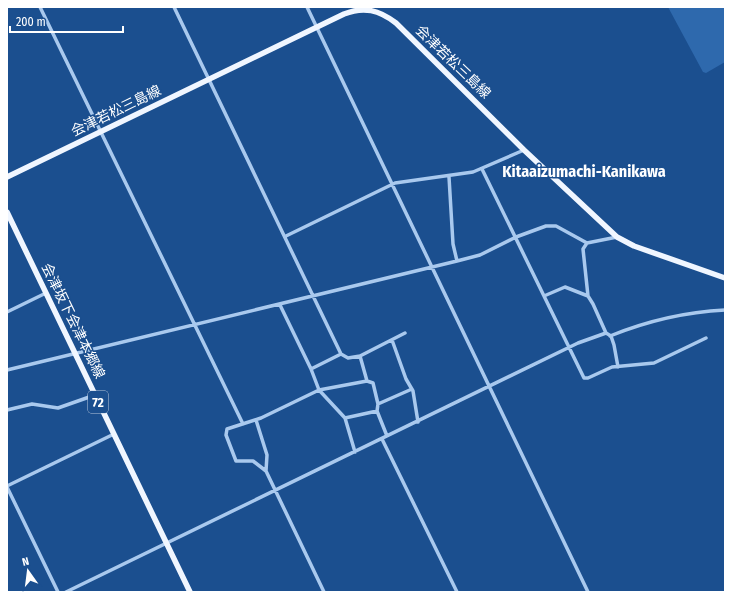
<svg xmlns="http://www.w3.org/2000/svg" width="732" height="599" font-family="'Fira Sans Condensed','Noto Sans JP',sans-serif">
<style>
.green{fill:#2e69ad}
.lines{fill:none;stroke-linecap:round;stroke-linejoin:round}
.minor{stroke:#a9c9ee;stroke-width:3.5}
.primary{stroke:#f0f6ff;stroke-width:5.5}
.labels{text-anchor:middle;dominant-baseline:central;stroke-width:3;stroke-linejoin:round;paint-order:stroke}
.shield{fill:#1b4f8f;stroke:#bbcadd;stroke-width:1}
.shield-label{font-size:13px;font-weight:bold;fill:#fff}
.street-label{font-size:14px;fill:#fff;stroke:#1b4f8f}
.quarter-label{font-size:16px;font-weight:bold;fill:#fff;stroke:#1b4f8f}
</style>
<rect width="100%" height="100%" fill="#1b4f8f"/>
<path class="green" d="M 668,7 L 725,7 L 725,62 L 706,73 L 703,72 Z"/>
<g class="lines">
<path class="minor" d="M 40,7 L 243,424
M 174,7 L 341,354 L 348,358 L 360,356 L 405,333
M 307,7 L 588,592
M 482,169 L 584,378 L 588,378 L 612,367 L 654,363 L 706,338
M 449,177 L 453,244 L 457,261
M 286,236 L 395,183 L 473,172 L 524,150
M 544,296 L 565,287 L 588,296 L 593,304 L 606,333 L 611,336 L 614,345 L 618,367
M 588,296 L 583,249 L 587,243 L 617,237
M 280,305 L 311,369 L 319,390 L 345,418 L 355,452
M 7,312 L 46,293
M 610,336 C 647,321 685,312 725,310
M 392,340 L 406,379 L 413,391 L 418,422
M 360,356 L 367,381
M 311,369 L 341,354
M 7,370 L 457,261 L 480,255 L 516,237 L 546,226 L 556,226 L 587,243
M 378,404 L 412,389
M 7,410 L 32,404 L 58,408 L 95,395
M 377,411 L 387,436
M 256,420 L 267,455 L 266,471 L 324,592
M 382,439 L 457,592
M 266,471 L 253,461 L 236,461 L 226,435 L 227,429 L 261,418 L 319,390 L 367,381 L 373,383 L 378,404 L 377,411 L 345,418
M 7,486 L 114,434
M 7,487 L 58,592
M 66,592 L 578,343 L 606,333"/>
<path class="primary" d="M 7,177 L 344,14 C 364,6 379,10 396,23 L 524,150 L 617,237 L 634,246 L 725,278
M 7,212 L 190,592"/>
</g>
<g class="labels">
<rect class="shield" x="88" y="391" width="20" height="22" rx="3"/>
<g class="shield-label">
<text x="98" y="402">72</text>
</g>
<g class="street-label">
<text transform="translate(453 62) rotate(44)">会津若松三島線</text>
<text transform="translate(116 111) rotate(-26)">会津若松三島線</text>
<text transform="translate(73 321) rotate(64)">会津坂下会津本郷線</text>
</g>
<g class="quarter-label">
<text x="584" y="171">Kitaaizumachi-Kanikawa</text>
</g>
</g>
<rect width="732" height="599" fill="none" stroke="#ffffff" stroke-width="16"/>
<g transform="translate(28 571) rotate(346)" stroke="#1b4f8f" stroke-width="3" paint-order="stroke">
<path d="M0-3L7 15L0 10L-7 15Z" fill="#ffffff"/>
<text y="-6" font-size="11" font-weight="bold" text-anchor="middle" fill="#ffffff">N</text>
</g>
<path d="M10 26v6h113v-6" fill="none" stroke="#ffffff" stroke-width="2"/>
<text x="16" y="26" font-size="12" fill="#ffffff" stroke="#1b4f8f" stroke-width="3" paint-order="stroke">200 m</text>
</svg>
